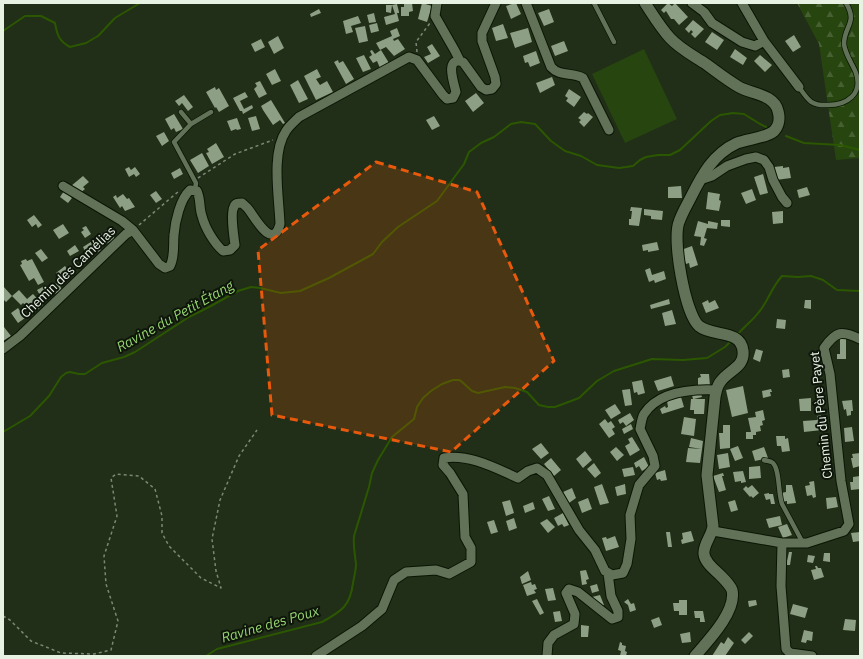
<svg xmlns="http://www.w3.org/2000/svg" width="863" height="659" font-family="'IBM Plex Sans',sans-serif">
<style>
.green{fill:#26450f}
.forest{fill:url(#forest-firs)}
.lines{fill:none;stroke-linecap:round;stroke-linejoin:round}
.stream{stroke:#2c5701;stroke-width:2}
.building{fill:#8d9f84}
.service-casing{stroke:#0a1603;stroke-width:6}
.minor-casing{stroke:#0a1603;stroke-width:11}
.secondary-casing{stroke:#0a1603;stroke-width:13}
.path{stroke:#7c8875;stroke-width:1.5;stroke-dasharray:3 3;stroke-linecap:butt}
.service{stroke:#627259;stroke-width:4.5}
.minor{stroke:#627259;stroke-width:9}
.secondary{stroke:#627259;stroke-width:11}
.marked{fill:#e8590c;fill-opacity:0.2;stroke:#e8590c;stroke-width:3;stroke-dasharray:8 5;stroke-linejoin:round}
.labels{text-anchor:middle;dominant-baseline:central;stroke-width:4;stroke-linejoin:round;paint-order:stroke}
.street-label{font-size:13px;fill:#e8f2e3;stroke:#0e150b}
.water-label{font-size:14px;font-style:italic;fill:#96d46f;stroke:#0e150b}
</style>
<defs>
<pattern id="forest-firs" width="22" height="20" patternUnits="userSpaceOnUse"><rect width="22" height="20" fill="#26450f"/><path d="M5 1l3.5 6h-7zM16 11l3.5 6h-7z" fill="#466032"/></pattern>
</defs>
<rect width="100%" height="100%" fill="#212e18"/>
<path class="green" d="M 644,49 L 677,119 L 625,143 L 592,74 Z"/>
<path class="forest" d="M 797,3 L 860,3 L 860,158 L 836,160 L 819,44 Z"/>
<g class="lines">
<path class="stream" d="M 3,31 L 25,16 L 41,16 L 55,23 C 57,35 59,41 70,47 L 86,43 L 98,36 L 115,18 L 140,3
M 786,136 L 804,143 L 840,145 L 860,150
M 737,335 C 744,327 753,320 759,312 C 769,300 771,288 782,276 L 798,277 L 811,276 L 823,280 L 837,290 L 860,291
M 3,432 L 30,416 L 49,396 L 61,377 L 66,373 L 70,372 L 79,374 L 85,374 L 102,363 L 124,357 L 135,352 L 189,317 L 209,307 L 238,291 L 251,287 L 260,288 L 281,293 L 300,291 L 329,278 L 373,254 L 382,242 L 398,227 L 437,201 L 464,164 L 469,152 L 481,143 L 494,137 L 511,124 L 521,122 L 535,124 L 551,141 L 565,151 L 581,156 L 597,165 L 619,168 L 633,166 L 640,160 L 646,157 L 658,155 L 670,155 L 680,150 L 711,121 L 720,115 L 733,113 L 744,114 L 760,124 L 766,127
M 206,656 L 217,649 L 322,622 C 342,611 350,606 353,583 C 354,577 356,570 356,564 C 355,555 353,546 354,536 L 369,487 L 372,473 L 378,460 L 392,437 L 414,419 L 417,407 L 423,398 L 431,391 L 442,384 L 453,380 L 459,380 L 461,381 L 472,391 L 478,393 L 505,387 L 515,388 L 527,392 L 539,405 L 548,407 L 555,407 L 579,398 L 597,381 L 614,371 L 652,359 L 683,360 L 707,358 L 725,347 L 731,341"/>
</g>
<path class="building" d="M 404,3 L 412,3 L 413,11 L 409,12 L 409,16 L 401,16 L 401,7 L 404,7 Z
M 422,3 L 432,6 L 427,22 L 418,19 Z
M 515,3 L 516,3 L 521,14 L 511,19 L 506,6 Z
M 668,3 L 672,6 L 675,3 L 688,17 L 679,25 L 674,19 L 671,19 L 666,11 L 664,13 L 661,10 Z
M 397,4 L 399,12 L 399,13 L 397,13 L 399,21 L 386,25 L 384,17 L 395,14 L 392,5 L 391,13 L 386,12 L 386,5 L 392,5 Z
M 319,9 L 321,13 L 311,17 L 310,14 Z
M 549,9 L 554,22 L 544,26 L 538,13 Z
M 374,13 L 376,22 L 369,23 L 367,15 Z
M 358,16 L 361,23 L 351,26 L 353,32 L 346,34 L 343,21 Z
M 693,20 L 704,29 L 695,38 L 691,34 L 693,32 L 691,30 L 689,33 L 685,29 Z
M 377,23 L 379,31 L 371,33 L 369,25 Z
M 503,24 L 508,38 L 496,41 L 492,28 Z
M 365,26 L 368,41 L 359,43 L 355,28 Z
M 397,28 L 400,36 L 393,39 L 394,41 L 398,39 L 405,49 L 394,56 L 386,47 L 380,50 L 376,43 L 392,36 L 390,31 Z
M 528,28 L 532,42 L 515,48 L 510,33 Z
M 712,32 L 724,40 L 717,50 L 705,42 Z
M 794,35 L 801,47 L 793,52 L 785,41 Z
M 278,36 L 284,48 L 274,54 L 268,42 Z
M 261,39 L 265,47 L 255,52 L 251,44 Z
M 564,41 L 568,51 L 555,56 L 551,46 Z
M 432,44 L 440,56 L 428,63 L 424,57 L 431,54 L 427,47 Z
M 735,49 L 747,58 L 743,65 L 730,57 Z
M 372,50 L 375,54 L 381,50 L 389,63 L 380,68 L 377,61 L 373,63 L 369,57 L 372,55 L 370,51 Z
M 536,51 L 540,63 L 530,67 L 528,62 L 525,63 L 523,56 Z
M 364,55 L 371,69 L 363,72 L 356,58 Z
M 760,55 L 772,65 L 765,72 L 754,61 Z
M 338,60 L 339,63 L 343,61 L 354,79 L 346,84 L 334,62 Z
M 275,69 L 281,81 L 272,85 L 266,74 Z
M 317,69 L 321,77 L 316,79 L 320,85 L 327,81 L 333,92 L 316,100 L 304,76 Z
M 552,77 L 555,85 L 540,93 L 536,83 Z
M 298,80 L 308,99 L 299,103 L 290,85 Z
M 260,81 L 267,94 L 259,98 L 254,89 L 257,86 L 255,83 Z
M 215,87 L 216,90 L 219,88 L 229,106 L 219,112 L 216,107 L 215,108 L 206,92 Z
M 569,89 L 581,97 L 574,107 L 566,101 L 568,98 L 565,96 Z
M 245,92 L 248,97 L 240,101 L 244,109 L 252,105 L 253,108 L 243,114 L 242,111 L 240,111 L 233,98 Z
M 476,93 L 484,103 L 473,112 L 465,101 Z
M 184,95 L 193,107 L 188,111 L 182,103 L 179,106 L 175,101 Z
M 271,100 L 285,123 L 283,124 L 280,120 L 273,125 L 263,110 L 261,106 Z
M 584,112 L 587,114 L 588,113 L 593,117 L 584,127 L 579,122 L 581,120 L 578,118 Z
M 174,114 L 183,129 L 176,132 L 174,128 L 171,130 L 165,119 Z
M 256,116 L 260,129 L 252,131 L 248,118 Z
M 434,116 L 440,126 L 432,130 L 426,120 Z
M 237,118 L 241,129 L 237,130 L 236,129 L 231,131 L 227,121 Z
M 164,132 L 169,141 L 162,146 L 156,136 Z
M 216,143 L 224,157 L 212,164 L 206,153 L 209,152 L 207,149 Z
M 202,153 L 209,166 L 198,173 L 190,160 Z
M 783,166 L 783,168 L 789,167 L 791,178 L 776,180 L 774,167 Z
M 129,167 L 131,170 L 135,167 L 140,174 L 136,177 L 134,174 L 129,177 L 125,169 Z
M 180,168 L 183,174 L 174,179 L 171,173 Z
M 763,174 L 768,193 L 760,195 L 754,177 Z
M 83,176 L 89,182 L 83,187 L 85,189 L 79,194 L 71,186 Z
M 681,186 L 682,198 L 668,198 L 668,187 Z
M 807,187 L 810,195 L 799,198 L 797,190 Z
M 752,189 L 756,200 L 746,204 L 741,193 Z
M 64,191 L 72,198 L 68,203 L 60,197 Z
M 156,191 L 162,199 L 156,203 L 150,195 Z
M 708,192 L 720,194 L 719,200 L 721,201 L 719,211 L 706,209 Z
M 123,194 L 127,199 L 129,198 L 135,207 L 125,211 L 122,206 L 120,208 L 113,197 L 116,195 L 117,198 Z
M 631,207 L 642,208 L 639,226 L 629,225 L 629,219 L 631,219 L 632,211 L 630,211 Z
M 644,209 L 663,211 L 662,220 L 651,219 L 651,216 L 644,215 Z
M 783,211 L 783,223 L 773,224 L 772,212 Z
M 34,215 L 42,225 L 38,228 L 36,224 L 32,227 L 27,220 Z
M 721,220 L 730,220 L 730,227 L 721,226 Z
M 698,221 L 708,224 L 708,221 L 718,223 L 717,229 L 707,228 L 704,238 L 707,239 L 704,246 L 700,245 L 701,237 L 694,236 Z
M 63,224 L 69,233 L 59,239 L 53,230 Z
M 86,226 L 91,234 L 85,238 L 81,232 L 84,230 L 82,228 Z
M 107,230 L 109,234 L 111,233 L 115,239 L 106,244 L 100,235 Z
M 94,240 L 101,250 L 93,255 L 90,250 L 86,253 L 83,247 Z
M 657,242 L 659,250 L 648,252 L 648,250 L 643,251 L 642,245 Z
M 75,245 L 79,251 L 70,256 L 67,251 Z
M 692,246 L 698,265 L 690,268 L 689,263 L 686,264 L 681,250 Z
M 41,249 L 48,258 L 42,262 L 35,253 Z
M 26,259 L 27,261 L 32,259 L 44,282 L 38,285 L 34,278 L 29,281 L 20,265 L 22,264 L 21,261 Z
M 65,266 L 68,270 L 66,272 L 67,273 L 59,279 L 56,273 Z
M 650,268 L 652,275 L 664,271 L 666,279 L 655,283 L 654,280 L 649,282 L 645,270 Z
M 58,282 L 62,290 L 55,294 L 51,287 Z
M 46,285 L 51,294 L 42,299 L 37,290 Z
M 3,286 L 12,296 L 6,302 L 3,299 Z
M 19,290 L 27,299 L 33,294 L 43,305 L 34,313 L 23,303 L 21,305 L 12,296 Z
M 669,299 L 670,304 L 651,309 L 650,305 Z
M 708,300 L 709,303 L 715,300 L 719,308 L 706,313 L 702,303 Z
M 805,300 L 811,300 L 811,309 L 804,308 Z
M 18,308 L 25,318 L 18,323 L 11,313 Z
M 672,310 L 676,324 L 665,326 L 662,313 Z
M 777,319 L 786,320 L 785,329 L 776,328 Z
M 4,327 L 11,336 L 3,341 L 3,328 Z
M 846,337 L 846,359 L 837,359 L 837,354 L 840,354 L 840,338 Z
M 756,349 L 763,351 L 760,362 L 753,359 Z
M 789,369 L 790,377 L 783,378 L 782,370 Z
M 700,374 L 709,374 L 710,386 L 698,387 L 698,378 L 701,377 Z
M 671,376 L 674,386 L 658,391 L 654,381 Z
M 642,380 L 645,393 L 638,395 L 637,392 L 634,393 L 632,382 Z
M 743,386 L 748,413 L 732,417 L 726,390 Z
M 630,389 L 632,405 L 625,406 L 622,390 Z
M 771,389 L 772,392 L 770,392 L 771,396 L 763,398 L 762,391 Z
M 701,393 L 702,397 L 694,399 L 705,399 L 704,414 L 694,414 L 694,410 L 690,410 L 691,399 L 693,399 L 692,395 Z
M 681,397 L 684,407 L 662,414 L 660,409 L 665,406 L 666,408 L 668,407 L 667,401 Z
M 811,398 L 811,411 L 800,411 L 799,399 Z
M 852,400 L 853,411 L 851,411 L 851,415 L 847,416 L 846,409 L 844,410 L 842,401 Z
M 615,404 L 621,413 L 611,419 L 605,410 Z
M 763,410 L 765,420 L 762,421 L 763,425 L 760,426 L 761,431 L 756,432 L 756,435 L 753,435 L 753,439 L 746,439 L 746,432 L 751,432 L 748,418 L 756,417 L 755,412 Z
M 630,413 L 634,420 L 626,426 L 623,422 L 620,424 L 618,420 Z
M 821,415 L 822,430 L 804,432 L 803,421 L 817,420 L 817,416 Z
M 684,417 L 696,419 L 694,436 L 681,434 Z
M 605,419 L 608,423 L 611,421 L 615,427 L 612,429 L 615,434 L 609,438 L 599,424 Z
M 631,424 L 633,429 L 624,434 L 622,429 Z
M 723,425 L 730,425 L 730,448 L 720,449 L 719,433 L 723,433 Z
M 852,427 L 854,441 L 845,442 L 844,428 Z
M 776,436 L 785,436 L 785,439 L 788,438 L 790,451 L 782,452 L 781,446 L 777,446 Z
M 632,437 L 640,450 L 630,456 L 625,446 L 630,443 L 628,439 Z
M 691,438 L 703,441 L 702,449 L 689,447 Z
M 541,443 L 549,453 L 541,459 L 532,449 Z
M 738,446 L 743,458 L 735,461 L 730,449 Z
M 616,447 L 624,455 L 617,461 L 610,452 Z
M 764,447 L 768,458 L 755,461 L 752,451 Z
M 688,448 L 702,449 L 700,463 L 686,462 Z
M 585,451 L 592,460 L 583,468 L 576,459 Z
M 728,453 L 730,467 L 719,469 L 717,455 Z
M 860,453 L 860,466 L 853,468 L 851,458 L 853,458 L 852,454 Z
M 644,457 L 649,467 L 642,471 L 639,466 L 636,468 L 634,463 Z
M 551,458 L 561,470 L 554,476 L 544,464 Z
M 594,463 L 601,473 L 595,478 L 587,469 Z
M 760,466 L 761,478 L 749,479 L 749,467 Z
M 633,467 L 635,475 L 624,477 L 622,469 Z
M 665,470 L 667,480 L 661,481 L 660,479 L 657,480 L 655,473 Z
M 743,471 L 746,482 L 741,483 L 741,481 L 735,482 L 733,472 Z
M 723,473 L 724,476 L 722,476 L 726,490 L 719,492 L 713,476 Z
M 860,476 L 860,489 L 851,490 L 850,482 L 853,482 L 853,477 Z
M 814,481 L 816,497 L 813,498 L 812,495 L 807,496 L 805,486 L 810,485 L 809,482 Z
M 602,484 L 609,503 L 600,505 L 594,487 Z
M 625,484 L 626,494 L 617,496 L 615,487 Z
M 752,485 L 759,493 L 753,498 L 751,496 L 750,497 L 743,489 L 746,486 L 748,488 Z
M 786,485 L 792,485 L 796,503 L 787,504 L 787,501 L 782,502 L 781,493 L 786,492 Z
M 572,488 L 576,498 L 569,503 L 563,492 Z
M 769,493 L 769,494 L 773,494 L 775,504 L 771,504 L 770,499 L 766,500 L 764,494 Z
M 549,496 L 555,509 L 548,511 L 542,499 Z
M 836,497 L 838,507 L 827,509 L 826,498 Z
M 588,498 L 592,509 L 582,513 L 578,502 Z
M 510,500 L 514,513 L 506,516 L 502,502 Z
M 735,500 L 738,510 L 731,512 L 728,502 Z
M 533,502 L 535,509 L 525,513 L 523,506 Z
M 563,513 L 569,525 L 564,527 L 562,524 L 558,526 L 554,518 Z
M 780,516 L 782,525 L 769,528 L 766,519 Z
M 514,518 L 517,528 L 509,531 L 506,521 Z
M 547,519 L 555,527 L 548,533 L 540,523 Z
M 494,520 L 498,532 L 491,534 L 487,522 Z
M 787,524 L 792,535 L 783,538 L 778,527 Z
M 691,531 L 694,541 L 682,544 L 681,540 L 683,539 L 682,533 Z
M 666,532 L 670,532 L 672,547 L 668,547 Z
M 860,532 L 860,541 L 853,542 L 851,533 Z
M 615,536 L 619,547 L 606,551 L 602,538 L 606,537 L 607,539 Z
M 789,552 L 792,552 L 790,565 L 786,565 Z
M 824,553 L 830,553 L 830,562 L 823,561 Z
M 808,555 L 815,556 L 813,563 L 807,562 Z
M 815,566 L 817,566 L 818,568 L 821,568 L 824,577 L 814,580 L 811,570 L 816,569 Z
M 586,570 L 589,579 L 586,580 L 587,584 L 582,585 L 580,571 Z
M 528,571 L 531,580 L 522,584 L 520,577 Z
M 531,582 L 532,585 L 535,584 L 537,589 L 534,590 L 536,593 L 527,596 L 523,585 Z
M 597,584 L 599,591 L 592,593 L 590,586 Z
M 553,588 L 556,600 L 548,601 L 545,589 Z
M 600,595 L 604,605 L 600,606 L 595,604 L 592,597 Z
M 537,599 L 544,613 L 540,615 L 532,601 Z
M 628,599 L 631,604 L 634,603 L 636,610 L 630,612 L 628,605 L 624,602 Z
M 679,600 L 687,600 L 687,615 L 679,615 L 679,611 L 674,611 L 673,603 L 679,603 Z
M 756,600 L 757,605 L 749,607 L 748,601 Z
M 793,604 L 808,608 L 805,618 L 790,614 Z
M 560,611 L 562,621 L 555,622 L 553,612 Z
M 694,611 L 703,611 L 705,622 L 700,622 L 700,618 L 695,618 Z
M 659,617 L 662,625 L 654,628 L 651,620 Z
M 845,619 L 856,620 L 855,631 L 843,630 Z
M 581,625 L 589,626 L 588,637 L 581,637 Z
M 804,630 L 813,632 L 812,641 L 807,640 L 806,643 L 801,642 Z
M 690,632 L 691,642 L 682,643 L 680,634 Z
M 749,632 L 753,636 L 745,644 L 741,640 Z
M 728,637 L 734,643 L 725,656 L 712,656 L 721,642 L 724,644 Z
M 620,642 L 622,643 L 622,645 L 626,646 L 625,651 L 627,652 L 626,656 L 620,656 L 621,651 L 618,650 Z"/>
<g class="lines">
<g class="service-casing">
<path id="service" d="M 594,3 L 614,42
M 799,87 C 808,100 811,106 828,105 C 847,105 863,94 856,73 C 852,63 845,54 844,44 C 844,26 858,23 846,3
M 181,112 L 191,124
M 195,190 L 196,183 L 174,142 L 191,124 L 211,112
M 764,460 C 767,461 771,461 773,463 C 780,470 778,494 782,504 L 803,543"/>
</g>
<g class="minor-casing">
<path id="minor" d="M 437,3 L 435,16 L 455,51 L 460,61
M 526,3 L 551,67 C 560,77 572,72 583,78 L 609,130
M 692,3 L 704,12 L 712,23 L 742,42 L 755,46 L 764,41
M 742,3 L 764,41 L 799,87
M 700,180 L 712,176 L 727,166 L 746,159 L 756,157 L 764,160 L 769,167 L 773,180 L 782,197 L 787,203
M 63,186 L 122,221 L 133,230
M 3,349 L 20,336 L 126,234 L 133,230 L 159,264 L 165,268 L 170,266 C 175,257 173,245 174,235 C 175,222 180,199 190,190 L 197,191 C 201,200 199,208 202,216 C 205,228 214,243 223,251 L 230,250 L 235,245 C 234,237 230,213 234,207 C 235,203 238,203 242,203 C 244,205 247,207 249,210 C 255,218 273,251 280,224 C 279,197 271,153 286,131 C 289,126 295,121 299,117 L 409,57 L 417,60 L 443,95 L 447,99 L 453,98 L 456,92 C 454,83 444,56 463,62 L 481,87 L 486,90 L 492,89 L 496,84 L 495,77 L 482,41 L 482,33 L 496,3
M 713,531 L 782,543 L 807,543 L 844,531 L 849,524 L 841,481 L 830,374 L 824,348 C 836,331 842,330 860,339
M 782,543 L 781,586 L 786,649 L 790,653 L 812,656
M 316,656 L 362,626 L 382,609 L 394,580 L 406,572 L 436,570 L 449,574 L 471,562 L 471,548 L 465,537 L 463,494 L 450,473 L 443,465 L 444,458 C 470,454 495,468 518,478 L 528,471 L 537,468 L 547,475 L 579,530 L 595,550 L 605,571 L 612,575 L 623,573 L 627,564 L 631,539 L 630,515 L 639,485 L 655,466 L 653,456 L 640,429 C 641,424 642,417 644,414 C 659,391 693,389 716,390
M 547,656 L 548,643 L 554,635 L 574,624 L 575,614 L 566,593 L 569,589 L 578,592 L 612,619 L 618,617 L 618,611 L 611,596 L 608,573"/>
</g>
<g class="secondary-casing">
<path id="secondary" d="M 645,3 C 653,15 660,27 670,38 C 680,49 694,56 706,64 C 717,72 727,80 739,87 C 751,94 774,94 778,111 C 780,118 779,126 774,131 C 766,138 747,139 737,143 C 713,154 702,175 691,197 C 687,205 682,213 679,222 C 672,239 685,314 699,326 C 712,337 741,329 743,351 C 745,367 729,370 721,381 C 717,385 716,392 715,397 L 707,475 L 713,526 C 712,536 703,544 704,554 C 705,563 715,570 721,576 C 725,580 730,585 732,590 C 737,611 708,641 695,656"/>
</g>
<path class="path" d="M 417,52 L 416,42 L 430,23
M 198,178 L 235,154 L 273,140
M 139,225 L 179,191
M 3,616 L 10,620 L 31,641 L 61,653 L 94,654 L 111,650 L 118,621 L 106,584 L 104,556 L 117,516 L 111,478 L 116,474 L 139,476 L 155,489 L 162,516 L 162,533 L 169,546 L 201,578 L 221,588 L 216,571 L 212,539 L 220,500 L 239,456 L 257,430"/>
<use href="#service" class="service"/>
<use href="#minor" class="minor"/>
<use href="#secondary" class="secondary"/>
</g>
<path class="marked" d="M 376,162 L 477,192 L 554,361 L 451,452 L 272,415 L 258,250 Z"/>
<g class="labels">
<g class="street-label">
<text transform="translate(68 272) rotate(-44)">Chemin des Camélias</text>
<text transform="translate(821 415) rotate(-96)">Chemin du Père Payet</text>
</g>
<g class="water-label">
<text transform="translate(175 316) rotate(-29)">Ravine du Petit Étang</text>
<text transform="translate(270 624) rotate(-16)">Ravine des Poux</text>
</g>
</g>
<rect width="863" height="659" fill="none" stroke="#e8f2e3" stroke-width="8"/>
</svg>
